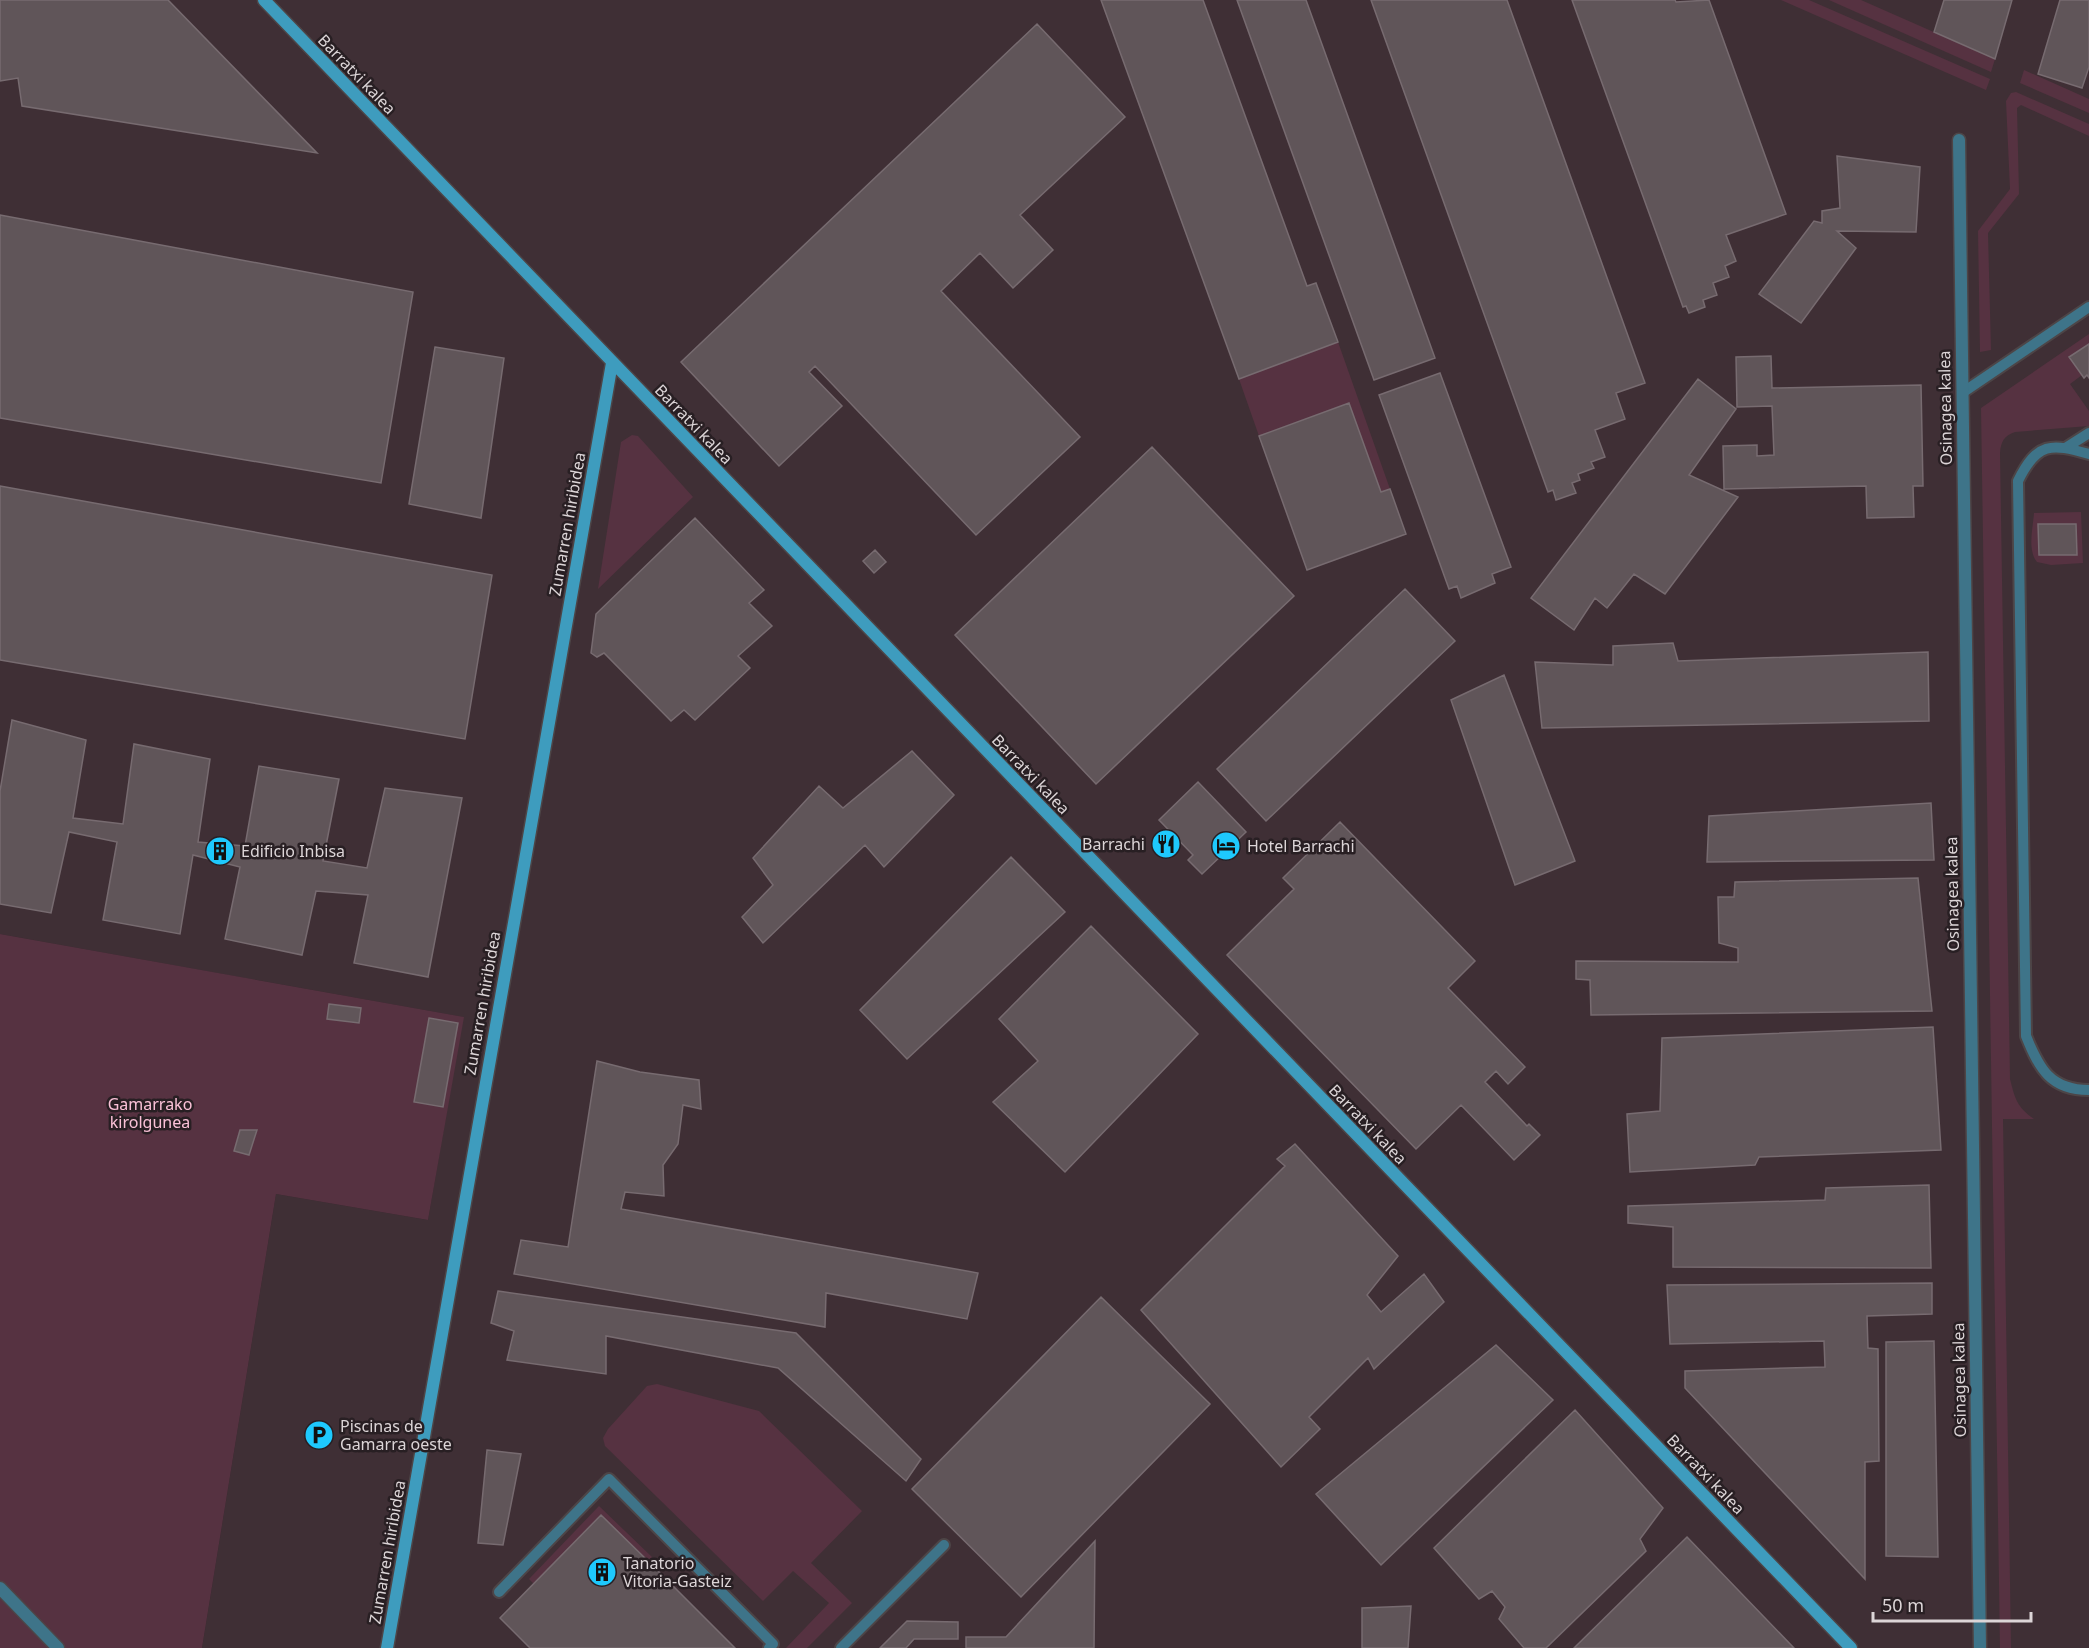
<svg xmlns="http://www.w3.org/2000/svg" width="2089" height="1648" font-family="'Noto Sans',sans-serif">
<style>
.built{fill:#3f2f35}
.green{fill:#563241}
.building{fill:#605559;stroke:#776b70;stroke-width:1.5}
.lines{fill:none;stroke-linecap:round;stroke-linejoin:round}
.lane-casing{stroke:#4d4547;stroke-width:14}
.street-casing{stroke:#4d4547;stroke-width:15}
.secondary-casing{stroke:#4d4547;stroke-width:15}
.lane{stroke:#3e7489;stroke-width:10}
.street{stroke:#3e7489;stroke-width:12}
.secondary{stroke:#3e9cbe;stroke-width:12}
.labels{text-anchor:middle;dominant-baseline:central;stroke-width:5;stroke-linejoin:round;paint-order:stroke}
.street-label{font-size:16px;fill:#dcd5d7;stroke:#281f23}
.poi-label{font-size:16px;fill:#dcd5d7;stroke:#281f23;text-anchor:start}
.park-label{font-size:16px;fill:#fac1d7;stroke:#281f23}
</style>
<rect width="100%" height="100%" fill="#32292c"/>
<path class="built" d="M 0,0 L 2089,0 L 2089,1648 L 202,1648 L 276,1194 L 428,1220 L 463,1017 L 0,934 Z"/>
<path class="green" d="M 1781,0 L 1809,0 L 1990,79 L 1986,90 Z
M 1829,0 L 1861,0 L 1995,59 L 1991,72 Z
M 2024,70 L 2089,99 L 2089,113 L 2020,83 Z
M 2016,92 L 2089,124 L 2089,136 L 2021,105 L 2017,108 L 2019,194 L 1988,233 L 1991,350 L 1980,352 L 1978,231 L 2010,189 L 2006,101 L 2011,93 Z
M 2089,334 L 2089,344 L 2070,357 L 2082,375 L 2070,384 L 2089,411 L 2089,426 L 2015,432 C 2004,436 2001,441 2000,453 L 2010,1079 C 2015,1099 2017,1107 2034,1119 L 2003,1119 L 2011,1648 L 2000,1648 L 1981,408 Z
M 1338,342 L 1390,489 L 1381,492 L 1349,404 L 1259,436 L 1239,379 Z
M 632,435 L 638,436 L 693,497 L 598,589 L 621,442 Z
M 2081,512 L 2083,563 L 2051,565 L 2037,562 C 2027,550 2033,528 2034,513 Z
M 0,934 L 464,1017 L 428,1220 L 276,1194 L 202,1648 L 0,1648 Z
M 657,1384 L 759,1411 L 862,1511 L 811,1563 L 852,1603 L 807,1648 L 786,1648 L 829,1603 L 793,1571 L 763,1601 L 605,1446 L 603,1438 L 608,1429 L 647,1386 Z
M 599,1506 L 652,1557 L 648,1561 L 601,1515 L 534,1584 L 529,1579 Z"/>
<path class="building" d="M 0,0 L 168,0 L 317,153 L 22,106 L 18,78 L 0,81 Z
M 1101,0 L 1203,0 L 1307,286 L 1316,283 L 1338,342 L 1239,379 Z
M 1237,0 L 1306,0 L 1435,358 L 1374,380 Z
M 1371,0 L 1507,0 L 1645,383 L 1616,393 L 1625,419 L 1595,430 L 1605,457 L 1591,462 L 1594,468 L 1578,474 L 1580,480 L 1572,483 L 1576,493 L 1556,500 L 1553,490 L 1548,492 Z
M 1572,0 L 1675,0 L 1676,2 L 1709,0 L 1786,214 L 1726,235 L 1736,261 L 1725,266 L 1729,277 L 1713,283 L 1717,295 L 1703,300 L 1705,307 L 1689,313 L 1686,306 L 1683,307 Z
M 1944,0 L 2012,0 L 1995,59 L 1934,32 Z
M 2060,0 L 2089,0 L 2089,67 L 2082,88 L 2038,74 Z
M 1037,24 L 1125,117 L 1020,215 L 1053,250 L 1013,288 L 980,253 L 941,291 L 1080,437 L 976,535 L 815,366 L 809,372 L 842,406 L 779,466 L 681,362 Z
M 1837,156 L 1920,167 L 1916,232 L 1837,231 L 1856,248 L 1801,323 L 1759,294 L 1814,221 L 1822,223 L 1822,211 L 1840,208 Z
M 0,215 L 413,292 L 381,483 L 0,418 Z
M 2089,344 L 2089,378 L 2087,375 L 2084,378 L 2069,357 Z
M 435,347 L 504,358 L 481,518 L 409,504 Z
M 1771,356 L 1772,388 L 1921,385 L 1923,486 L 1913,486 L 1914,517 L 1867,518 L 1866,486 L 1724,489 L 1723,446 L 1757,445 L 1757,456 L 1774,455 L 1772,406 L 1737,407 L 1736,357 Z
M 1440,373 L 1511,567 L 1492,574 L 1495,583 L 1461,598 L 1457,586 L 1449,589 L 1379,395 Z
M 1698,379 L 1736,409 L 1689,475 L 1738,497 L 1665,594 L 1634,574 L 1607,608 L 1595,598 L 1574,630 L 1531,598 Z
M 1349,403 L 1381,492 L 1390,489 L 1406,534 L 1307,570 L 1259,436 Z
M 1152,447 L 1294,596 L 1096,784 L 955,635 Z
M 0,486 L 492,575 L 465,739 L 0,660 Z
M 695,518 L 764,590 L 749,603 L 772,626 L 738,656 L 750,668 L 695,720 L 684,710 L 671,721 L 604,653 L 597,657 L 591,653 L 596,614 Z
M 2038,524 L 2076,524 L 2077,555 L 2039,555 Z
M 875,550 L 886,562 L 874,573 L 863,561 Z
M 1405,589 L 1455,641 L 1266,821 L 1217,769 Z
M 1673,643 L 1678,661 L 1928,652 L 1929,721 L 1542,728 L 1535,662 L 1613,665 L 1613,646 Z
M 1504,675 L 1575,861 L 1515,885 L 1451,700 Z
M 12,720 L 86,740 L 73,818 L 123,824 L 134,744 L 210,759 L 198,842 L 245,846 L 259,766 L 339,779 L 323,861 L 367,868 L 385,788 L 462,798 L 428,977 L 354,963 L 368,895 L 316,891 L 302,955 L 225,939 L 240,867 L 193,855 L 180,934 L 103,920 L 117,842 L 69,832 L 51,913 L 0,904 L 0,791 Z
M 912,751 L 954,795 L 884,867 L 865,845 L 763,943 L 742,917 L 773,885 L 753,858 L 819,786 L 843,808 Z
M 1198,782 L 1246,832 L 1202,874 L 1188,860 L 1193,855 L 1159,820 Z
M 1931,803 L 1934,860 L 1707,862 L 1709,816 Z
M 1340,822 L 1475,961 L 1448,988 L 1525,1067 L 1508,1084 L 1496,1071 L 1485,1082 L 1527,1126 L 1529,1124 L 1540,1135 L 1514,1160 L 1461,1105 L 1416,1149 L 1227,955 L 1294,889 L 1283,878 Z
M 1011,857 L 1065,912 L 907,1059 L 860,1010 Z
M 1918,878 L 1932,1011 L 1591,1015 L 1590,980 L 1576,979 L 1576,961 L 1738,962 L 1738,948 L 1719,943 L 1718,897 L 1734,897 L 1735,882 Z
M 1091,926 L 1198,1034 L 1065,1172 L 993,1102 L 1038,1061 L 999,1019 Z
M 329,1004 L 361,1008 L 359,1023 L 327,1019 Z
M 429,1018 L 458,1023 L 443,1107 L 414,1102 Z
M 1933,1027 L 1941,1150 L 1759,1157 L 1755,1165 L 1630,1172 L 1627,1114 L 1660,1111 L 1662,1038 Z
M 597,1061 L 640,1072 L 699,1080 L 701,1109 L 683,1105 L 678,1144 L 663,1165 L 664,1196 L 625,1192 L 621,1209 L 978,1273 L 967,1319 L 826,1293 L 825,1327 L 514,1274 L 521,1240 L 568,1247 Z
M 240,1130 L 257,1130 L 249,1155 L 234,1151 Z
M 1295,1144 L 1398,1256 L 1367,1295 L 1381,1312 L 1424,1274 L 1444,1302 L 1374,1369 L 1368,1358 L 1309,1417 L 1320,1429 L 1281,1467 L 1141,1310 L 1285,1166 L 1277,1159 Z
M 1929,1185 L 1931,1268 L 1673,1267 L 1673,1227 L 1628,1223 L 1628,1206 L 1825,1200 L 1826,1188 Z
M 1932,1283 L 1932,1314 L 1867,1316 L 1868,1348 L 1878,1349 L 1879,1461 L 1865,1462 L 1865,1579 L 1685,1388 L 1685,1371 L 1825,1367 L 1824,1341 L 1670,1344 L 1667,1285 Z
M 498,1291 L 796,1333 L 921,1459 L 906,1481 L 778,1368 L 606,1336 L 606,1374 L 507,1360 L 514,1331 L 491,1323 Z
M 1101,1297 L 1210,1404 L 1021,1597 L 912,1489 Z
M 1934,1341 L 1938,1557 L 1886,1556 L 1886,1342 Z
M 1496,1345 L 1553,1400 L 1381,1565 L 1316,1494 Z
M 1575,1410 L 1663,1508 L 1640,1539 L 1646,1551 L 1546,1648 L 1524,1648 L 1499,1619 L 1505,1607 L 1492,1591 L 1479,1599 L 1434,1548 Z
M 487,1450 L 521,1454 L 503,1545 L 478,1543 Z
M 601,1515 L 648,1561 L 735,1648 L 530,1648 L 500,1618 Z
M 1687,1537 L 1794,1648 L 1574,1648 Z
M 1095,1541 L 1094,1648 L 966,1648 L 966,1637 L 1006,1637 Z
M 1411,1606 L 1408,1648 L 1362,1648 L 1362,1608 Z
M 907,1621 L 958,1622 L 958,1639 L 914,1639 L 906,1648 L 880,1648 Z"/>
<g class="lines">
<g class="lane-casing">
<path id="lane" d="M 1962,393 L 2089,307
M 2067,447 L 2089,433
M 2089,454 C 2051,443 2037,442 2018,481 L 2026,1036 C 2039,1068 2050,1090 2089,1090
M 499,1592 L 609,1479 L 773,1644 L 769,1648
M 841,1648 L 944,1545"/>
</g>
<g class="street-casing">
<path id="street" d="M 1959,140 L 1980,1648
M 0,1588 L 58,1648"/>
</g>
<g class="secondary-casing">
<path id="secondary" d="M 264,0 L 1851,1648
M 387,1648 L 612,363"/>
</g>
<use href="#lane" class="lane"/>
<use href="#street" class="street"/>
<use href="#secondary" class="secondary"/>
</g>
<defs>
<g id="restaurant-disc" transform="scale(1.5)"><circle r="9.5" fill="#1ec9fd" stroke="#281f23"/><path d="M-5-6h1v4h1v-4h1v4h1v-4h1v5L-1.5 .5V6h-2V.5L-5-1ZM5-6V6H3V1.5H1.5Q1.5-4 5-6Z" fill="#111"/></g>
<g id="hotel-disc" transform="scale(1.5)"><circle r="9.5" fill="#1ec9fd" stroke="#281f23"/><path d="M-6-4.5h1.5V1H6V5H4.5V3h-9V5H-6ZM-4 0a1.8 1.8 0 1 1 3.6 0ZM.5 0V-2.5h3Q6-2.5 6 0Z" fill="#111"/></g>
<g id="building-disc" transform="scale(1.5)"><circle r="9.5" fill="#1ec9fd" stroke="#281f23"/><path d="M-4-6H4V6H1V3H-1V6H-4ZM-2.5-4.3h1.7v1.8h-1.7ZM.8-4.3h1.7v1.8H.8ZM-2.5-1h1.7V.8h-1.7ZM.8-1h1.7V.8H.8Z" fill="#111"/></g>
<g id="parking-disc" transform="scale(1.5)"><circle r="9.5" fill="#1ec9fd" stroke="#281f23"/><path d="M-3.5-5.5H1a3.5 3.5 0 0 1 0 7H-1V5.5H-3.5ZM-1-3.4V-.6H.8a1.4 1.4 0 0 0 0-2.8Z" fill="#111"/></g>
</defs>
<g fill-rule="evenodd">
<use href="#restaurant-disc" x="1166" y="844"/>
<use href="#hotel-disc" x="1226" y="846"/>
<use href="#building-disc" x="220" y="851"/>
<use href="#parking-disc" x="319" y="1435"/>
<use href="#building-disc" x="602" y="1572"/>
</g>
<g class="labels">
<g class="street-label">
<text transform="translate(357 74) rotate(46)">Barratxi kalea</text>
<text transform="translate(1945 408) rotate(-91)">Osinagea kalea</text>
<text transform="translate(694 424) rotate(46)">Barratxi kalea</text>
<text transform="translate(567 524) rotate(-80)">Zumarren hiribidea</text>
<text transform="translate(1031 774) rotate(46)">Barratxi kalea</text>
<text transform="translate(1952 894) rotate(-91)">Osinagea kalea</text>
<text transform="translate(482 1003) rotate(-80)">Zumarren hiribidea</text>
<text transform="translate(1368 1124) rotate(46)">Barratxi kalea</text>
<text transform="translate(1959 1380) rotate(-91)">Osinagea kalea</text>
<text transform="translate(1706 1474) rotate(46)">Barratxi kalea</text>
<text transform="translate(387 1552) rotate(-80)">Zumarren hiribidea</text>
</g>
<g class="poi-label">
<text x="1145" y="844" text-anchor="end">Barrachi</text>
<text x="1247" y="846">Hotel Barrachi</text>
<text x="241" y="851">Edificio Inbisa</text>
<text x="340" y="1426">Piscinas de<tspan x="340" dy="18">Gamarra oeste</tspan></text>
<text x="623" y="1563">Tanatorio<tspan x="623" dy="18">Vitoria-Gasteiz</tspan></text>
</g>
<g class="park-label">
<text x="150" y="1104">Gamarrako<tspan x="150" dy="18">kirolgunea</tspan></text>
</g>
</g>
<path d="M1873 1612v9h158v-9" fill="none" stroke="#dcd5d7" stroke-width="3"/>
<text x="1882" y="1612" font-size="18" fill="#dcd5d7" stroke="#281f23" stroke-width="4.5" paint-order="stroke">50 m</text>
</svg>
